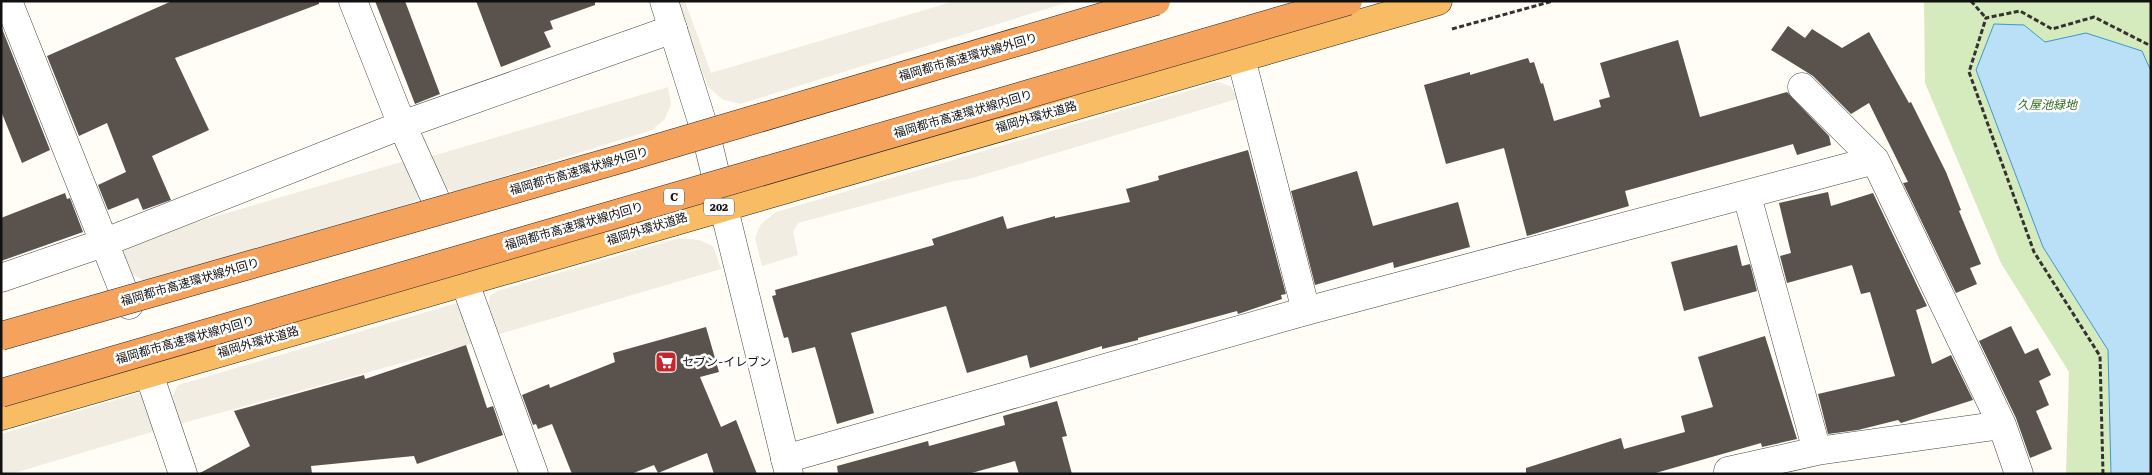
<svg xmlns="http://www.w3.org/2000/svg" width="2152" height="475" font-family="'Roboto Serif','Noto Sans JP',serif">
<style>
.green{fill:#d5ebbd}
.plaza{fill:#f1ede2}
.water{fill:#b9e0f7;stroke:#3f96cf}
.building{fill:#5a524d}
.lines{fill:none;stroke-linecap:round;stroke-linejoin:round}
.minor-casing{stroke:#444;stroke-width:29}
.tertiary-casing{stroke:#444;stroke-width:29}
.trunk-casing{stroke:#222;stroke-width:29}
.path{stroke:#333;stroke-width:3;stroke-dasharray:5 2.5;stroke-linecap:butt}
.minor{stroke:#fff;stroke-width:28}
.tertiary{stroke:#fff;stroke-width:28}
.trunk{stroke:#f7bc64;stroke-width:28}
.motorway-bridge-casing{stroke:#222;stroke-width:29;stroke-linecap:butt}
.motorway-bridge{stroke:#f5a25d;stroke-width:28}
.labels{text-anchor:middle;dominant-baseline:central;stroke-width:5;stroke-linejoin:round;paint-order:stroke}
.shield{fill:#fff;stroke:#585858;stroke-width:1}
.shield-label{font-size:11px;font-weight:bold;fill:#111}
.street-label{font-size:12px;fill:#111;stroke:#fff}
.park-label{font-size:12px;font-style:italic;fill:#2f6b1f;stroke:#fff}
.poi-label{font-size:12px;fill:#111;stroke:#fff;text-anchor:start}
</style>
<rect width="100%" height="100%" fill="#fffdf5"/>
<path class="green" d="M 1924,1 L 2151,1 L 2151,474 L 2066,474 L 2069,372 L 2001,263 L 1925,83 Z"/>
<path class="plaza" d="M 677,1 L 685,1 L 711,73 L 955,1 L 1072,1 L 740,104 L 722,99 L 708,87 Z
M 1218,82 L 1231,86 L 1237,99 L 969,179 L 954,181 L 798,223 L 793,232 L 798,255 L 762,266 L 755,238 L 761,224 L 776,212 Z
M 668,87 L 671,104 L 665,119 L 652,130 L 454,192 L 441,186 L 429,157 Z
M 408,160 L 419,199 L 401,207 L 145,281 L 131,274 L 121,260 L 121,244 Z
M 679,238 L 699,240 L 713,246 L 721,269 L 493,336 L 488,307 L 490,296 L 497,291 Z
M 460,302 L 478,342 L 176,425 L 173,395 L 178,385 Z
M 139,393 L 150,399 L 162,429 L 11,474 L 1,474 L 1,434 Z"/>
<path class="water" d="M 1994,24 L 2024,25 L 2045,42 L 2086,33 L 2142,51 L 2151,71 L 2151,474 L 2111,474 L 2108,350 L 2043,247 L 1976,70 Z"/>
<path class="building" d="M 172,1 L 319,1 L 319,4 L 175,58 L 209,130 L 152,156 L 171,200 L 143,210 L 138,198 L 108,210 L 98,185 L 126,172 L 107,123 L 79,136 L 47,56 Z
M 375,1 L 405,1 L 440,94 L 415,104 Z
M 476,1 L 595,1 L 595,5 L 550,21 L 553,29 L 544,32 L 551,47 L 501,67 Z
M 1,26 L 50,150 L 22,163 L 1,111 Z
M 1788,26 L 1805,38 L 1812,29 L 1842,48 L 1869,32 L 1909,103 L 1911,102 L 1946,172 L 1961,210 L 1959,211 L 1981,264 L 1970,268 L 1977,284 L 1956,293 L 1903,183 L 1908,182 L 1869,103 L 1851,114 L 1813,76 L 1771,50 Z
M 1678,40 L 1700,117 L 1787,92 L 1829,136 L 1831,145 L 1797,155 L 1793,144 L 1625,191 L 1629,206 L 1527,236 L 1504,148 L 1446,164 L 1424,85 L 1470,72 L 1470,75 L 1528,58 L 1530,63 L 1534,62 L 1541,84 L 1543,83 L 1554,121 L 1601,107 L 1599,100 L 1610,97 L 1600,63 Z
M 1248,150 L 1286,294 L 1281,295 L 1282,299 L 1238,314 L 1237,311 L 1138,338 L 1138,340 L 1102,349 L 1102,346 L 1030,368 L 1027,355 L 967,373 L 946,306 L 851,333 L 874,413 L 837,424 L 815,347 L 792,353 L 788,337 L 784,338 L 772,296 L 776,295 L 775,290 L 934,245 L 932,239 L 1003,216 L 1007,229 L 1055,216 L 1055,218 L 1130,202 L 1126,189 L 1159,180 L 1158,176 Z
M 1357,171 L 1373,226 L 1458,202 L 1470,247 L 1394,268 L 1393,262 L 1315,285 L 1291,191 Z
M 1828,192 L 1831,206 L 1873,193 L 1927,306 L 1916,310 L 1932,364 L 1951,355 L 1973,400 L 1901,423 L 1898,420 L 1858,430 L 1828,434 L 1818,394 L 1895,376 L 1870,292 L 1861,294 L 1852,265 L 1787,283 L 1780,256 L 1791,253 L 1779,203 Z
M 65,193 L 67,199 L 70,198 L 83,232 L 1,261 L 1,218 Z
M 1737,245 L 1742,266 L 1750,264 L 1757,291 L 1684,311 L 1671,262 Z
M 2011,326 L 2025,354 L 2038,348 L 2051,375 L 2039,381 L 2049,405 L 2036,411 L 2052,449 L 2030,458 L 2016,418 L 1979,341 Z
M 706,327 L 719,372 L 700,377 L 721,427 L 736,420 L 757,474 L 714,474 L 707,453 L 658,473 L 654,465 L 631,474 L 572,474 L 552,424 L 538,429 L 536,424 L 533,425 L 522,395 L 549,384 L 550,388 L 615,362 L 613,353 Z
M 1765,336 L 1797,439 L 1762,447 L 1761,443 L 1652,474 L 1526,474 L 1526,468 L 1621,438 L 1624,449 L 1685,432 L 1681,416 L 1713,407 L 1698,357 Z
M 466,345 L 487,408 L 493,406 L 503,435 L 417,464 L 414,456 L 311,466 L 312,474 L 198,474 L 250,446 L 234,411 L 364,375 L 365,379 Z
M 1057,401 L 1067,436 L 1062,437 L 1072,474 L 1019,474 L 1015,461 L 968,474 L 838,474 L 837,466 L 928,441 L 929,446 L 1005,425 L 1003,416 Z"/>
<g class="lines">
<g class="minor-casing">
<path id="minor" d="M 8,1 L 129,305
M 353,1 L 402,125 L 440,209
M 1241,58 L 1306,311
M 1,278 L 103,243 L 402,125 L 673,29
M 465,283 L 534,474
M 149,374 L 183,474
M 2002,425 L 2019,474
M 1817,451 L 2002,425 L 1875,160
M 785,459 L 1306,311 L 1875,160 L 1802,87
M 1728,471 L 1817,451 L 1747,196"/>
</g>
<g class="tertiary-casing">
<path id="tertiary" d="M 664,1 L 705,131 L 789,474"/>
</g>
<g class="trunk-casing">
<path id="trunk" d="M 1,416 L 1438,1"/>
</g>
<path class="path" d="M 1971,1 L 1986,18
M 1452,29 L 1553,1
M 2103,474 L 2100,356 L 2034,252 L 1969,72 L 1986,18 L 2020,11 L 2052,29 L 2094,17 L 2151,46"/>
<use href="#minor" class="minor"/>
<use href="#tertiary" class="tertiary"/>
<use href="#trunk" class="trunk"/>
<g class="motorway-bridge-casing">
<path id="motorway-bridge" d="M 1,336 L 624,158 L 1156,1
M 1,393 L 1348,1"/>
</g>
<use href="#motorway-bridge" class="motorway-bridge"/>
</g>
<defs>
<g id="supermarket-square" transform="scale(1.125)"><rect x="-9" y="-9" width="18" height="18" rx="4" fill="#c4262e" stroke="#fff"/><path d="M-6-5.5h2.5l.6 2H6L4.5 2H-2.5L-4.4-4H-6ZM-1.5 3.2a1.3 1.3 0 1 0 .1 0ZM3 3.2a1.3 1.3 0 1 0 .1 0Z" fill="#fff"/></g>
</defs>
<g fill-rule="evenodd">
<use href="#supermarket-square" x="666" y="362"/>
</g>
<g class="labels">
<g class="shield">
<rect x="664" y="188.5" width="20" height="17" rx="4"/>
<rect x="704" y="198.5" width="30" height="17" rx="4"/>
</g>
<g class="shield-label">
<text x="674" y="197">C</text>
<text x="719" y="207">202</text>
</g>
<g class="street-label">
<text transform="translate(968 57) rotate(-16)">福岡都市高速環状線外回り</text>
<text transform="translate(963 114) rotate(-16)">福岡都市高速環状線内回り</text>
<text transform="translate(1036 117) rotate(-16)">福岡外環状道路</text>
<text transform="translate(579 171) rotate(-16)">福岡都市高速環状線外回り</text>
<text transform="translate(574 226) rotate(-16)">福岡都市高速環状線内回り</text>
<text transform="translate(647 229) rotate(-17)">福岡外環状道路</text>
<text transform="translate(190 282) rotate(-16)">福岡都市高速環状線外回り</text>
<text transform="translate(185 340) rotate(-16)">福岡都市高速環状線内回り</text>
<text transform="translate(258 342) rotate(-16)">福岡外環状道路</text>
</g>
<g class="park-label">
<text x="2047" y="105">久屋池緑地</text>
</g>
<g class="poi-label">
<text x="682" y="362">セブン-イレブン</text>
</g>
</g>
<rect width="2152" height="475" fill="none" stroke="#111111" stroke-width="5"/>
</svg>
